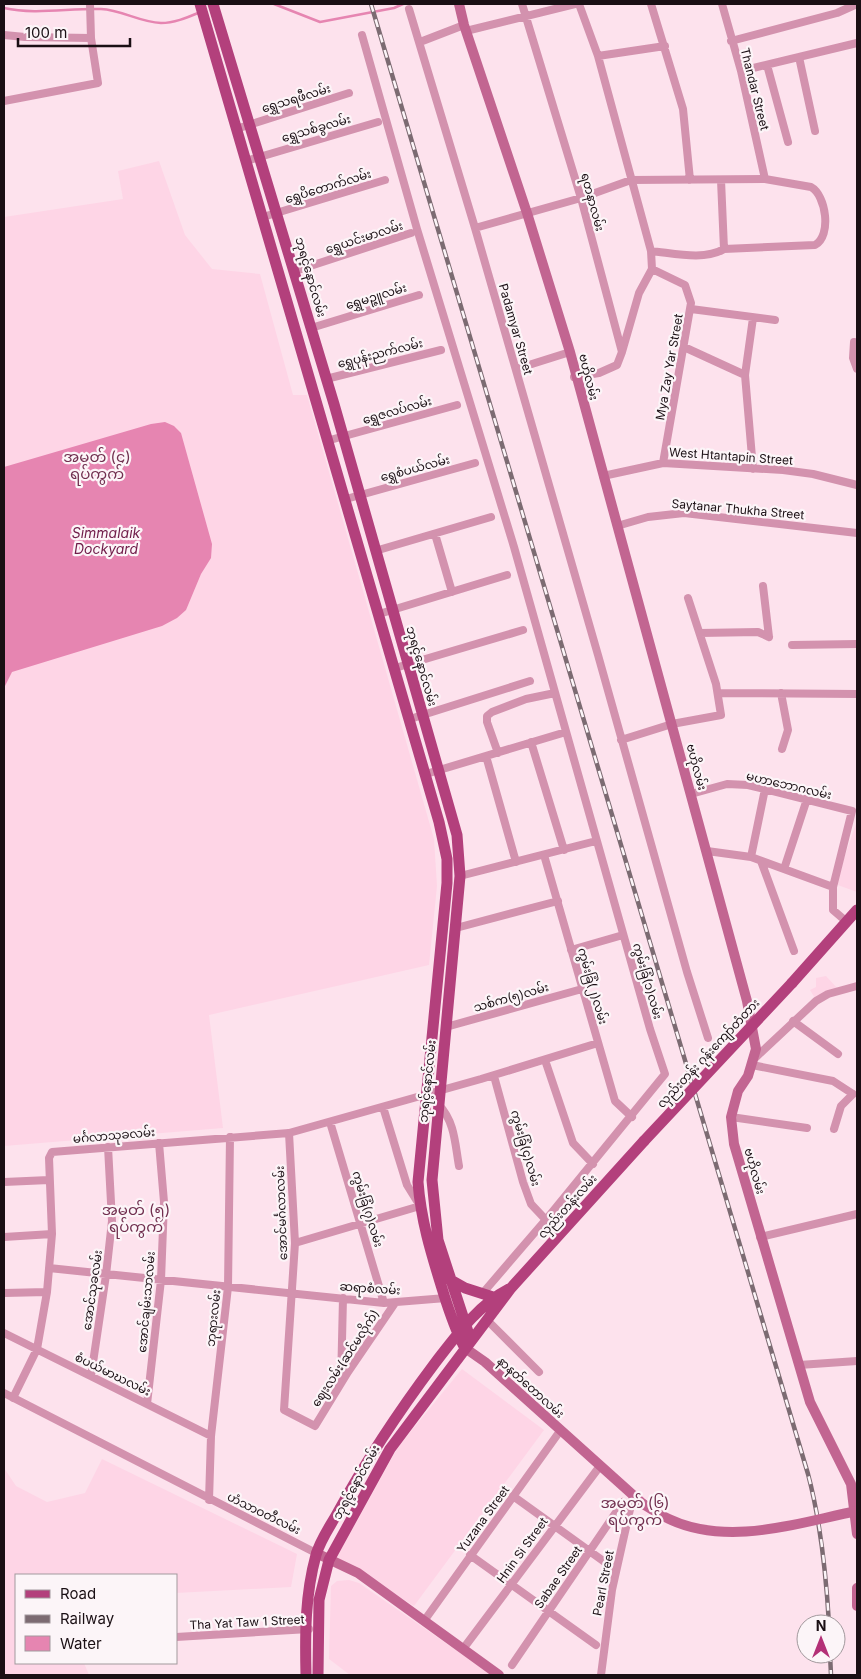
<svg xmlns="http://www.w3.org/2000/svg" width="861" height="1679" font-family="Inter,'Noto Sans Myanmar',sans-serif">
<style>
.built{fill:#fed5e6}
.water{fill:#e685b1}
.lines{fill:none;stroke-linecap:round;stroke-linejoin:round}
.stream{stroke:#e685b1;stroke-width:2.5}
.street{stroke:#d392ae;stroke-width:8}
.secondary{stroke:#c26591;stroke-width:10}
.primary{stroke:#b3407c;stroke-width:11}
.rail-casing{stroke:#7c6b72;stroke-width:4.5}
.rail{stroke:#fcf5f8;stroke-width:2.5;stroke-dasharray:8;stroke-linecap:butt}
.secondary-bridge{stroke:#c26591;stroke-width:10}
.primary-bridge{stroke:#b3407c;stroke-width:11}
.labels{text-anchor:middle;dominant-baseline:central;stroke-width:4.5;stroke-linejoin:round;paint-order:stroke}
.street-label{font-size:12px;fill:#1a0f14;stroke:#fcf5f8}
.water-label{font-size:14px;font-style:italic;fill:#701b49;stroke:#fcf5f8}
.quarter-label{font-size:15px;fill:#712f4f;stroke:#fcf5f8}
</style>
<rect width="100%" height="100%" fill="#fde2ed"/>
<path class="built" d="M 159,161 L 185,235 L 212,269 L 260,274 L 293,395 L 307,395 L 434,839 L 437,886 L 429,965 L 209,1015 L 223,1128 L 4,1146 L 4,217 L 123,199 L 118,171 Z
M 857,821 L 857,892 L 835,884 Z
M 826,976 L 838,989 L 816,1000 L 810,990 L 816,987 L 816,978 Z
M 462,1369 L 544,1430 L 414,1606 L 337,1557 L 398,1447 Z
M 102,1459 L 297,1554 L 291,1587 L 176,1593 L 176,1575 L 16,1575 L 16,1663 L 84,1663 L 89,1675 L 4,1675 L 4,1468 L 16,1486 L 47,1502 L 85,1493 Z
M 349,1580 L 359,1583 L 492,1675 L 350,1675 L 329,1659 L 331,1586 L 337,1581 Z"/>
<path class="water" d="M 165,422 L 174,426 L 181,433 L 212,544 L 211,558 L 201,574 L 186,610 L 177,618 L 162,626 L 12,672 L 4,688 L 4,467 L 151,424 Z"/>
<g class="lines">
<path class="stream" d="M 274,4 L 320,22 L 394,8 L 403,4
M 4,8 C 35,15 69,8 101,9 C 122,10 139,22 161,23 C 174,23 186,18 198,13"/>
<path class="street" d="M 522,4 L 581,198 L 622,352 L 617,365 L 599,373 L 574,377
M 579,4 L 598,56 L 651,251 L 652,269 L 685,285 L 691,303 L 663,463
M 651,4 L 683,109 L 690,180
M 722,4 L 741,71 L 765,179
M 409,9 L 475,228 L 598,655 L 687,972 L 708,1038
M 466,31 L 575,4
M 4,35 L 25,37 L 91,38
M 362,35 L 417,229 L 514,547 L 650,1029 L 665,1074 L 549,1216 L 482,1294
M 731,41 L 837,13 L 857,4
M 420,42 L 464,25
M 598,56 L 665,46
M 799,57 L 815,131
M 767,65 L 788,142
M 741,71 L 857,43
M 4,101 L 98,83 L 91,38 L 90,4
M 236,129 L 349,93
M 246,161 L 378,122
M 721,180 L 724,249
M 263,217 L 385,180
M 475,228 L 581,198 L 631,180 L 765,179 L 811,187 C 826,195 832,236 815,245 L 724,249 C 704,261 673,253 651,251
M 295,271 L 411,233
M 691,309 L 775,320
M 753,318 L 745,375 L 753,469
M 311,328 L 419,295
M 854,342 L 853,358 L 857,369
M 684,347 L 745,375
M 622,352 L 639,293 L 652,269
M 516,369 L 570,352
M 326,379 L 441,350
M 330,440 L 457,405
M 603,476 L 663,463 L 783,470 L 813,474 L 857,485
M 346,499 L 475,463
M 617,526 L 648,517 L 684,513 L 857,533
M 435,534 L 452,592
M 375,551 L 491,517
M 763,586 L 769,637
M 379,614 L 507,575
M 700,633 L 758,632 L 769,637
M 792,645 L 857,644
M 395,668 L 523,630
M 718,693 L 857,694
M 781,693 L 788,730 L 782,749
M 410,719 L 530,681
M 621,740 L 672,724 L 721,715 L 716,684 L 688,598
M 531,742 L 564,850
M 498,753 L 487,722 L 487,716 L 492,712 L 526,699 L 555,693
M 486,756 L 516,862
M 426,774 L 566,732
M 691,794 L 727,784 L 748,785 L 852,811 L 833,887 L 833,910 L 847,922
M 707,851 L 751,857 L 833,887
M 544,855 L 615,1101 L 632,1117
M 751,857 L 765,789
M 761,861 L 794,951
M 784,869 L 807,799
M 460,876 L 596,841
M 456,928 L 558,901
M 571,950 L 623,935
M 793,1021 L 838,1054
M 446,1027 L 582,989
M 754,1059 L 816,1001 L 828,994 L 857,986
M 545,1060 L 573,1143 L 593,1164
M 752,1065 L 833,1081 L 853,1094
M 494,1076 L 523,1182 L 531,1204 L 546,1220
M 439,1105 C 455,1122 455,1144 459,1166
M 731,1117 L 807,1128
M 330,1122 L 384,1303
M 834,1129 L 841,1106 L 853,1094
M 289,1133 L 295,1243 L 284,1410 L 315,1426 L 348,1372 L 395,1303
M 4,1182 L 49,1180
M 4,1237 L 52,1234
M 760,1237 L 857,1214
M 295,1243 L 420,1206 L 407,1185 L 383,1107
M 49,1268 L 384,1303 L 446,1298
M 4,1293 L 47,1292
M 488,1321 L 539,1372
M 4,1333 L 211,1436
M 799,1365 L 857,1361
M 91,1376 L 106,1275 L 112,1221 L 108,1147
M 341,1383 L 343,1298
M 4,1393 L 316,1553
M 13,1398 L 37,1349 L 47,1292 L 52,1234 L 49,1158 L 52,1152 L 289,1133 L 481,1079 L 598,1043
M 147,1404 L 161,1280 L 164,1202 L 159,1143
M 513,1496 L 613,1568
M 209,1500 L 211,1436 L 228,1287 L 230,1137
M 470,1555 L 596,1645
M 424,1621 L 560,1431
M 176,1637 L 309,1629
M 463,1649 L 600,1466
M 512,1665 L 623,1502
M 601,1675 L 612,1590 L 633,1496"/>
<path class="secondary" d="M 459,4 L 464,25 L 527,213 L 570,352 L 747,1001 L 756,1049 L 748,1076 L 738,1091 L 731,1117 L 734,1144 L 810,1402 L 851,1484 L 857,1534
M 465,1348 L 485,1362 L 643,1504
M 316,1553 L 358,1573 L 499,1675
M 857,1588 L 857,1606"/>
<path class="primary" d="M 200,4 L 439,822 L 447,859 L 447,883 L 418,1182 C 421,1223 433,1259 445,1298 C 451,1316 456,1332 465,1348
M 213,4 L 334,404 L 457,835 L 460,876 L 432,1180 L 438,1240 L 471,1341
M 792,983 L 857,910
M 449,1279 L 465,1288 L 493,1297
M 306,1675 C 305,1634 305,1595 316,1555 C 320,1540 331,1525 338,1512 C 367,1459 399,1411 435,1363 C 456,1336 478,1305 509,1289
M 318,1675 L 319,1600 L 329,1560 L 390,1449 L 511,1288 L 644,1141"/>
<g class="rail-casing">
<path id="rail" d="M 371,4 L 808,1474 C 821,1523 826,1573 829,1624
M 830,1654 L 831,1675"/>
</g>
<use href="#rail" class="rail"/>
<path class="secondary-bridge" d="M 643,1504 C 651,1509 660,1515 669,1519 C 729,1547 796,1523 857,1511"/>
<path class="primary-bridge" d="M 644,1141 L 792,983"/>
</g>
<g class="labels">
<g class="street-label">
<text transform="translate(755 89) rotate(76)">Thandar Street</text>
<text transform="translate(296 98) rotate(-17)">ရွှေသရဖီလမ်း</text>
<text transform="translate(316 128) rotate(-16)">ရွှေသစ်ခွလမ်း</text>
<text transform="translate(328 186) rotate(-17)">ရွှေပိတောက်လမ်း</text>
<text transform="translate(593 202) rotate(75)">ရတနာလမ်း</text>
<text transform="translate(364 237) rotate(-18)">ရွှေယင်းမာလမ်း</text>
<text transform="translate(311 277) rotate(74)">ဘုရင့်နောင်လမ်း</text>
<text transform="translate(376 296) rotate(-17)">ရွှေမဉ္ဇူလမ်း</text>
<text transform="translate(516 329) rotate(74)">Padamyar Street</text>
<text transform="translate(380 353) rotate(-14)">ရွှေပုန်းညက်လမ်း</text>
<text transform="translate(669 367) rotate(-80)">Mya Zay Yar Street</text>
<text transform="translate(589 377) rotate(76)">ဗဟိုလမ်း</text>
<text transform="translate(397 410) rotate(-16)">ရွှေဇလပ်လမ်း</text>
<text transform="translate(731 456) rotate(4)">West Htantapin Street</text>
<text transform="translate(415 468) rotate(-15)">ရွှေစံပယ်လမ်း</text>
<text transform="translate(738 509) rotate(5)">Saytanar Thukha Street</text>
<text transform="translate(422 666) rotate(74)">ဘုရင့်နောင်လမ်း</text>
<text transform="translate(697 767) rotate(75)">ဗဟိုလမ်း</text>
<text transform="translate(789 785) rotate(13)">မဟာဘောဂလမ်း</text>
<text transform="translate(648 981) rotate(74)">ကွမ်းခြံ(၁)လမ်း</text>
<text transform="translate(593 986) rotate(74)">ကွမ်းခြံ(၂)လမ်း</text>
<text transform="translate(511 997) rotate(-16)">သစ်က(၅)လမ်း</text>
<text transform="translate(708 1053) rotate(-47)">လှည်းတန်း ဂုန်းကျော်တံတား</text>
<text transform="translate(427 1081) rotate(-84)">ဘုရင့်နောင်လမ်း</text>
<text transform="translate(114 1135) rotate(-5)">မင်္ဂလာသုခလမ်း</text>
<text transform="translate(526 1148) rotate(74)">ကွမ်းခြံ(၄)လမ်း</text>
<text transform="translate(755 1171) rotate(74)">ဗဟိုလမ်း</text>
<text transform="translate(567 1206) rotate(-48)">လှည်းတန်းလမ်း</text>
<text transform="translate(368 1209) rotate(73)">ကွမ်းခြံ(၇)လမ်း</text>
<text transform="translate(281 1213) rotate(-92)">အောင်မင်္ဂလာလမ်း</text>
<text transform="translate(370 1288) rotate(4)">ဆရာစံလမ်း</text>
<text transform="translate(92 1290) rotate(-82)">အောင်သုခလမ်း</text>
<text transform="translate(146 1302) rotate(-85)">အောင်ချမ်းသာလမ်း</text>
<text transform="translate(213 1318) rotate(-84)">ဘုရားလမ်း</text>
<text transform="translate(345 1358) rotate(-57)">ဈေးလမ်း(ဆင်မလိုက်)</text>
<text transform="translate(113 1374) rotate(26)">စံပယ်မာဃလမ်း</text>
<text transform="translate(531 1387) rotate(42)">နာနတ်တောလမ်း</text>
<text transform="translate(356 1482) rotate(-61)">ဘုရင့်နောင်လမ်း</text>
<text transform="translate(264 1513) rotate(26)">ဟံသာဝတီလမ်း</text>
<text transform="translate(483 1519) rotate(-54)">Yuzana Street</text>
<text transform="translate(522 1550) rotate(-54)">Hnin Si Street</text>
<text transform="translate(558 1577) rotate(-55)">Sabae Street</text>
<text transform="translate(603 1583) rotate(-79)">Pearl Street</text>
<text transform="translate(247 1622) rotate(-3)">Tha Yat Taw 1 Street</text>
</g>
<g class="water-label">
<text x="106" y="532">Simmalaik<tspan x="106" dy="16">Dockyard</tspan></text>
</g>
<g class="quarter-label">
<text x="97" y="456">အမှတ် (၄)<tspan x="97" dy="17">ရပ်ကွက်</tspan></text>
<text x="136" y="1209">အမှတ် (၅)<tspan x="136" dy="17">ရပ်ကွက်</tspan></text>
<text x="635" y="1502">အမှတ် (၆)<tspan x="635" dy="17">ရပ်ကွက်</tspan></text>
</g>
</g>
<rect width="861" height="1679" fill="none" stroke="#1a0f14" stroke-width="10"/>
<rect x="15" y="1574" width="162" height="90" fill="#fcf5f8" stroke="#a2999d"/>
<rect x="25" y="1590" width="25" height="8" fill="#b3407c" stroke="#a2999d"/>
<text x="60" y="1599" font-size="15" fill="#1a0f14">Road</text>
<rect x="25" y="1615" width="25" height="8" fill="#7c6b72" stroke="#a2999d"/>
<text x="60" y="1624" font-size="15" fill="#1a0f14">Railway</text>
<rect x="25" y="1636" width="25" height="15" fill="#e685b1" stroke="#a2999d"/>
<text x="60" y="1649" font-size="15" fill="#1a0f14">Water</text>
<g transform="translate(821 1639)"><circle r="24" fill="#fcf5f8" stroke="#a2999d"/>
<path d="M0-4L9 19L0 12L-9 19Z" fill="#b33077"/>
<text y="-8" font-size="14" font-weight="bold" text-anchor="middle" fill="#1a0f14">N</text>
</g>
<path d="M18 38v8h112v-8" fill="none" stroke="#1a0f14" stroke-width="2.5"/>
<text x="25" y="38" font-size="15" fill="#1a0f14" stroke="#fcf5f8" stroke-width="4" paint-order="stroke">100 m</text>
</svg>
